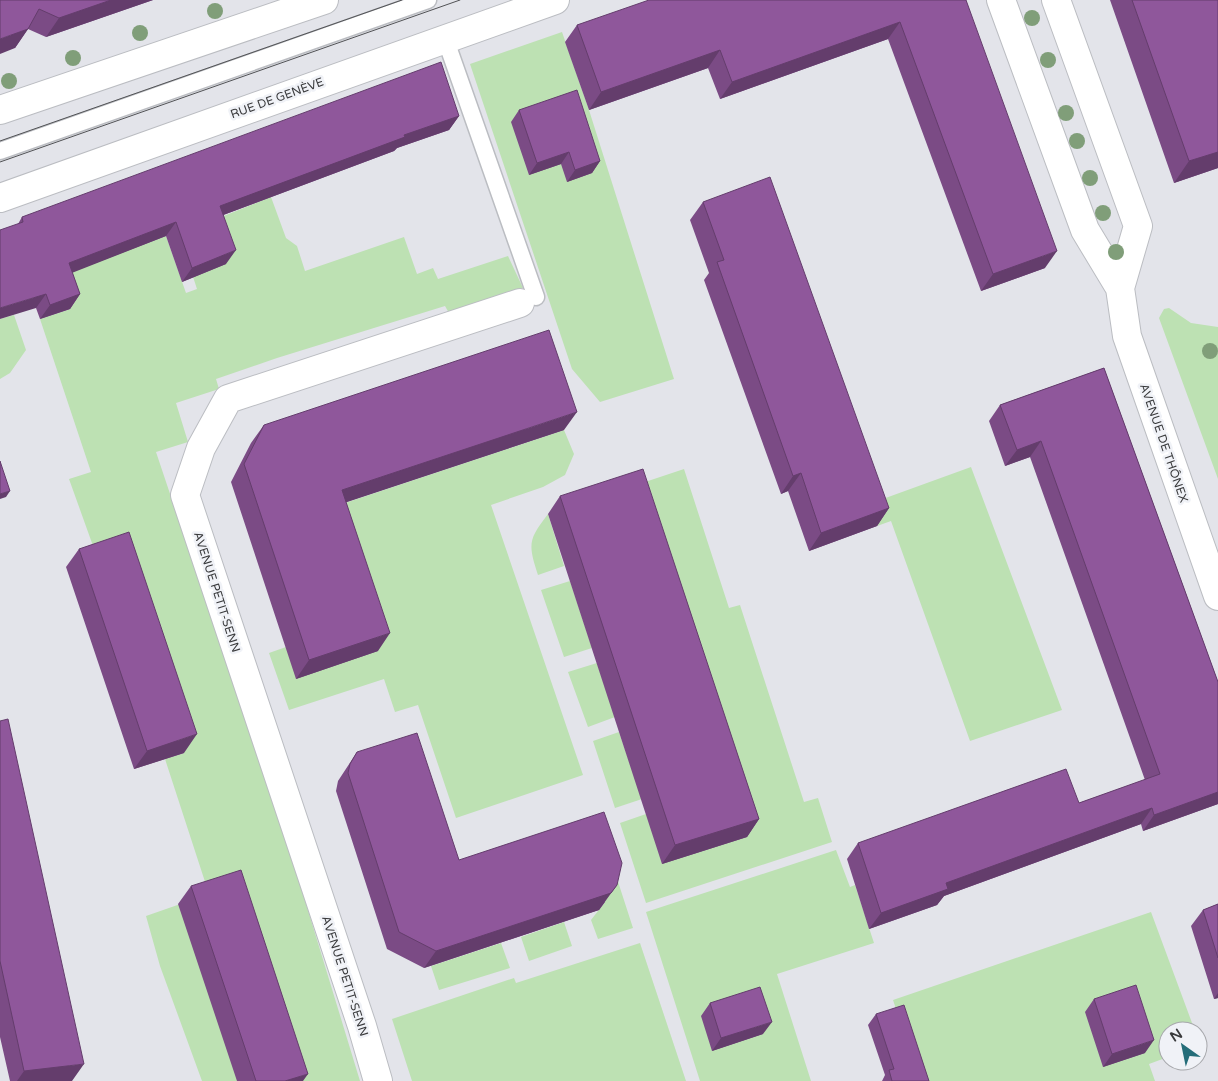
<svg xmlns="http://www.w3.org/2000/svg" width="1218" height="1081" font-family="'Varela Round',sans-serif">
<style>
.green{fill:#bde1b3}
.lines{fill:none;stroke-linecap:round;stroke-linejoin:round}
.lane-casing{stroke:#bbbdc2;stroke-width:19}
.street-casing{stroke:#bbbdc2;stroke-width:30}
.secondary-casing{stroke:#bbbdc2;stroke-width:30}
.lane{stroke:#fff;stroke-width:16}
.street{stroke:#fff;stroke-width:28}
.secondary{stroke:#fff;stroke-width:28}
.tram{stroke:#515255;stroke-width:1}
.tree{fill:#809e79}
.wall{fill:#7b4b85}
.shaded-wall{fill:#643d6c}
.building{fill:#8f579b;stroke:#643d6c}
.labels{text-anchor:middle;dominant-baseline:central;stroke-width:5;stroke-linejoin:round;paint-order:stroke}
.street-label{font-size:12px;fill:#393a3c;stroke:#f0f2f7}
</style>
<rect width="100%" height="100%" fill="#e3e4ea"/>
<path class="green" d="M 562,32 L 589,110 L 674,379 L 600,402 L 572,369 L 470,64 Z
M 271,197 L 286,238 L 297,246 L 305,271 L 404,237 L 417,274 L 433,268 L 438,279 L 508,256 L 523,288 L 449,313 L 445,306 L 277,358 L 216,379 L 219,389 L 176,403 L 188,442 L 156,452 L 293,861 L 360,1081 L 202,1081 L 160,966 L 146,916 L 209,894 L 165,759 L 184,753 L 97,557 L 69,479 L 91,472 L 40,319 L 70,309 L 41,257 L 124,251 L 166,236 L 186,293 L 197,289 L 179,234 Z
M 1169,308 L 1191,323 L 1218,327 L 1218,479 L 1159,318 L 1164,309 Z
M 14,315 L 26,350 L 10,373 L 0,379 L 0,319 Z
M 564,430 L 574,454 L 565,475 L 543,487 L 491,505 L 583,775 L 456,818 L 418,705 L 395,712 L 384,679 L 289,710 L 269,653 L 286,647 L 355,584 L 345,503 Z
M 971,467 L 1062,710 L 970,741 L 891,521 L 877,526 L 869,504 Z
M 684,469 L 729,608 L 740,605 L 804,802 L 818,798 L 832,842 L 646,903 L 620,823 L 646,814 L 630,487 Z
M 548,514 L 564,566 L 538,575 C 528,544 528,540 548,514 Z
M 570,581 L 592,648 L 564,657 L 541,590 Z
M 597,663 L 615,717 L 588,727 L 568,672 Z
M 619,732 L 642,799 L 615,808 L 593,741 Z
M 600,826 L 633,928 L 598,939 L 591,920 L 605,902 Z
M 836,850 L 850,887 L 855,885 L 874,943 L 777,974 L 811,1081 L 700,1081 L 646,912 Z
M 1151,912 L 1195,1031 L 1168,1031 L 1168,1057 L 1149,1064 L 1155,1081 L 920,1081 L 893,1000 Z
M 564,922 L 572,946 L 529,961 L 521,937 Z
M 501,943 L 510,968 L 439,990 L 431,966 Z
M 640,943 L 686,1081 L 412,1081 L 392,1019 L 514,978 L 516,983 Z"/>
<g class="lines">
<g class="lane-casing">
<path id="lane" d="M 445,38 L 536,297
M 0,151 L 428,0"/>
</g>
<g class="street-casing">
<path id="street" d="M 378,1081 L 362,1026 L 185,495 L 201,448 L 228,399 L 520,303"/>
</g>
<g class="secondary-casing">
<path id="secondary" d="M 1001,0 L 1085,230 L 1120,288 L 1127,336 L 1218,596
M 1056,0 L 1138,226 L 1120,288
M 0,110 L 324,0
M 0,198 L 555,0"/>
</g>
<use href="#lane" class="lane"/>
<use href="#street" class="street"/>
<use href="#secondary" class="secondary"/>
<path class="tram" d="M 0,141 L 402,0
M 0,162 L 460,0"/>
</g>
<g class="tree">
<circle cx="215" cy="11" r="8"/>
<circle cx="1032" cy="18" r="8"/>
<circle cx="140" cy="33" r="8"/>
<circle cx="73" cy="58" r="8"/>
<circle cx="1048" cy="60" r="8"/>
<circle cx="9" cy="81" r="8"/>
<circle cx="1066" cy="113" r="8"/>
<circle cx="1077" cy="141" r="8"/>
<circle cx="1090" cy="178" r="8"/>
<circle cx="1103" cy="213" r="8"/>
<circle cx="1116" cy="252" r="8"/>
<circle cx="1210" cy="351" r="8"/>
</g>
<path class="wall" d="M 0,0 L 153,0 L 46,37 L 28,29 L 15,48 Z
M 966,0 L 1045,268 L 981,291 L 888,39 L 720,99 L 708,68 L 589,110 L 565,42 L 577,25 Z
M 1110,0 L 1218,0 L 1218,168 L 1174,183 Z
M 519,110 L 600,161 L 592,173 L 567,182 L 561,164 L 529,175 L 511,122 Z
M 459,116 L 449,130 L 397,148 L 394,151 L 223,215 L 226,264 L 182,282 L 166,236 L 72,272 L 80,294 L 70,309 L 40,319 L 36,308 L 18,224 L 22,217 Z
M 703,202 L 889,508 L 877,526 L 809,551 L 788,491 L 781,494 L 704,280 L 709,273 L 690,220 Z
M 1104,368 L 1218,682 L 1218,804 L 1143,831 L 1141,824 L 944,896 L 937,905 L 869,929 L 847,859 L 858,843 L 1079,803 L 1145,780 L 1030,457 L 1005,466 L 989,421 L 1000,405 Z
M 264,425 L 564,430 L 346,502 L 378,651 L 296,679 L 231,482 L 251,443 Z
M 560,496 L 759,819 L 747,837 L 662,864 L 548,514 Z
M 79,549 L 184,753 L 134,769 L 66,567 Z
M 0,721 L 72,1081 L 10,1081 L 0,1037 Z
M 357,752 L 459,860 L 605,902 L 599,910 L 424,968 L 387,949 L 336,791 L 338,781 Z
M 191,886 L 303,1081 L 237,1081 L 178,904 Z
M 1218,904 L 1218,998 L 1214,999 L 1191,926 L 1203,910 Z
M 1094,999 L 1145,1053 L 1103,1067 L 1085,1012 Z
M 710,1003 L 763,1034 L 712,1051 L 701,1016 Z
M 876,1014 L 929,1081 L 882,1081 L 885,1075 L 868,1025 Z"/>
<path class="shaded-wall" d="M 111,0 L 153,0 L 46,37 L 59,18 Z
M 900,22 L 888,39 L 720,99 L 732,82 Z
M 28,29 L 15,48 L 0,54 L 0,39 Z
M 720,50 L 708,68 L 589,110 L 601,92 Z
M 459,116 L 449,130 L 397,148 L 394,151 L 210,220 L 220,206 L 404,135 Z
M 569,152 L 561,164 L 529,175 L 537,163 Z
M 1218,152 L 1218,168 L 1174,183 L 1189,161 Z
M 600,161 L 592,173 L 567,182 L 575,170 Z
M 176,222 L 166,236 L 59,278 L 69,263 Z
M 236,250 L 226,264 L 182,282 L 192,268 Z
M 1057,251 L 1045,268 L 981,291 L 993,274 Z
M 46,294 L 36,308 L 0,319 L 0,308 Z
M 80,294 L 70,309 L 40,319 L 50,305 Z
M 577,412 L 564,430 L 329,508 L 342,490 Z
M 1041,441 L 1030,457 L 1005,466 L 1017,450 Z
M 801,473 L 788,491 L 781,494 L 793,476 Z
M 10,491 L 6,497 L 0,499 L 0,494 Z
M 889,508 L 877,526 L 809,551 L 821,533 Z
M 390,633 L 378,651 L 296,679 L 309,660 Z
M 197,734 L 184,753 L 134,769 L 147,751 Z
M 1218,792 L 1218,804 L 1143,831 L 1154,815 Z
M 1152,808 L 1141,824 L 944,896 L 937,905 L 869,929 L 881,913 L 946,883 Z
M 759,819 L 747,837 L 662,864 L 675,845 Z
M 617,885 L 599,910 L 424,968 L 436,951 Z
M 1218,993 L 1218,998 L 1214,999 Z
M 772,1022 L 763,1034 L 712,1051 L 721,1038 Z
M 1154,1040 L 1145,1053 L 1103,1067 L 1112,1054 Z
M 84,1064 L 72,1081 L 17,1081 L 24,1071 Z
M 308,1074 L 303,1081 L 285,1081 Z"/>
<path class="building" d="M 0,0 L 111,0 L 59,18 L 39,9 L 28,29 L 0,39 Z
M 649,0 L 966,0 L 1057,251 L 993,274 L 900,22 L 732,82 L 720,50 L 601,92 L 577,25 Z
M 1132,0 L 1218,0 L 1218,152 L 1189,161 Z
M 441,62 L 459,116 L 404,135 L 405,137 L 220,206 L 236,250 L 192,268 L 176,222 L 69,263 L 80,294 L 50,305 L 46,294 L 0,308 L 0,230 L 23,222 L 22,217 Z
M 577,90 L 600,161 L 575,170 L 569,152 L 537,163 L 519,110 Z
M 770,177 L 889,508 L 821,533 L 801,473 L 793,476 L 717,262 L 724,260 L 703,202 Z
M 549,330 L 577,412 L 342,490 L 390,633 L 309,660 L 244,464 L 264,425 Z
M 1104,368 L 1218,682 L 1218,792 L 1154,815 L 1152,808 L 946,883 L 948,889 L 881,913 L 858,843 L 1066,769 L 1079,803 L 1160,774 L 1041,441 L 1017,450 L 1000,405 Z
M 0,461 L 10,491 L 0,494 Z
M 643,469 L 759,819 L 675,845 L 560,496 Z
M 129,532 L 197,734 L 147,751 L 79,549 Z
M 8,719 L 84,1064 L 24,1071 L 0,961 L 0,721 Z
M 417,733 L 459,860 L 604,812 L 622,863 L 617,885 L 611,893 L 436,951 L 399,932 L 348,773 L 350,764 L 357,752 Z
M 241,870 L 308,1074 L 285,1081 L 256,1081 L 191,886 Z
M 1218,904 L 1218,958 L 1203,910 Z
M 1136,985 L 1154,1040 L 1112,1054 L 1094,999 Z
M 760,987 L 772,1022 L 721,1038 L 710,1003 Z
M 904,1005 L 929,1081 L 892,1081 L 889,1070 L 894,1069 L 876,1014 Z"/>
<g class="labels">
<g class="street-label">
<text transform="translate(277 98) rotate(-20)">RUE DE GENÈVE</text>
<text transform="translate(1164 443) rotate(71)">AVENUE DE THÔNEX</text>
<text transform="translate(217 592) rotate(72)">AVENUE PETIT-SENN</text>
<text transform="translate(345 976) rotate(72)">AVENUE PETIT-SENN</text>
</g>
</g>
<g transform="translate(1183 1046) rotate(327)"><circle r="24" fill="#f0f2f7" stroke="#a7a8ac"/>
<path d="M0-4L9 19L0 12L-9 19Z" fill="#246d79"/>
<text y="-8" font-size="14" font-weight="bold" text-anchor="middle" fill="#393a3c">N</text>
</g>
</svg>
